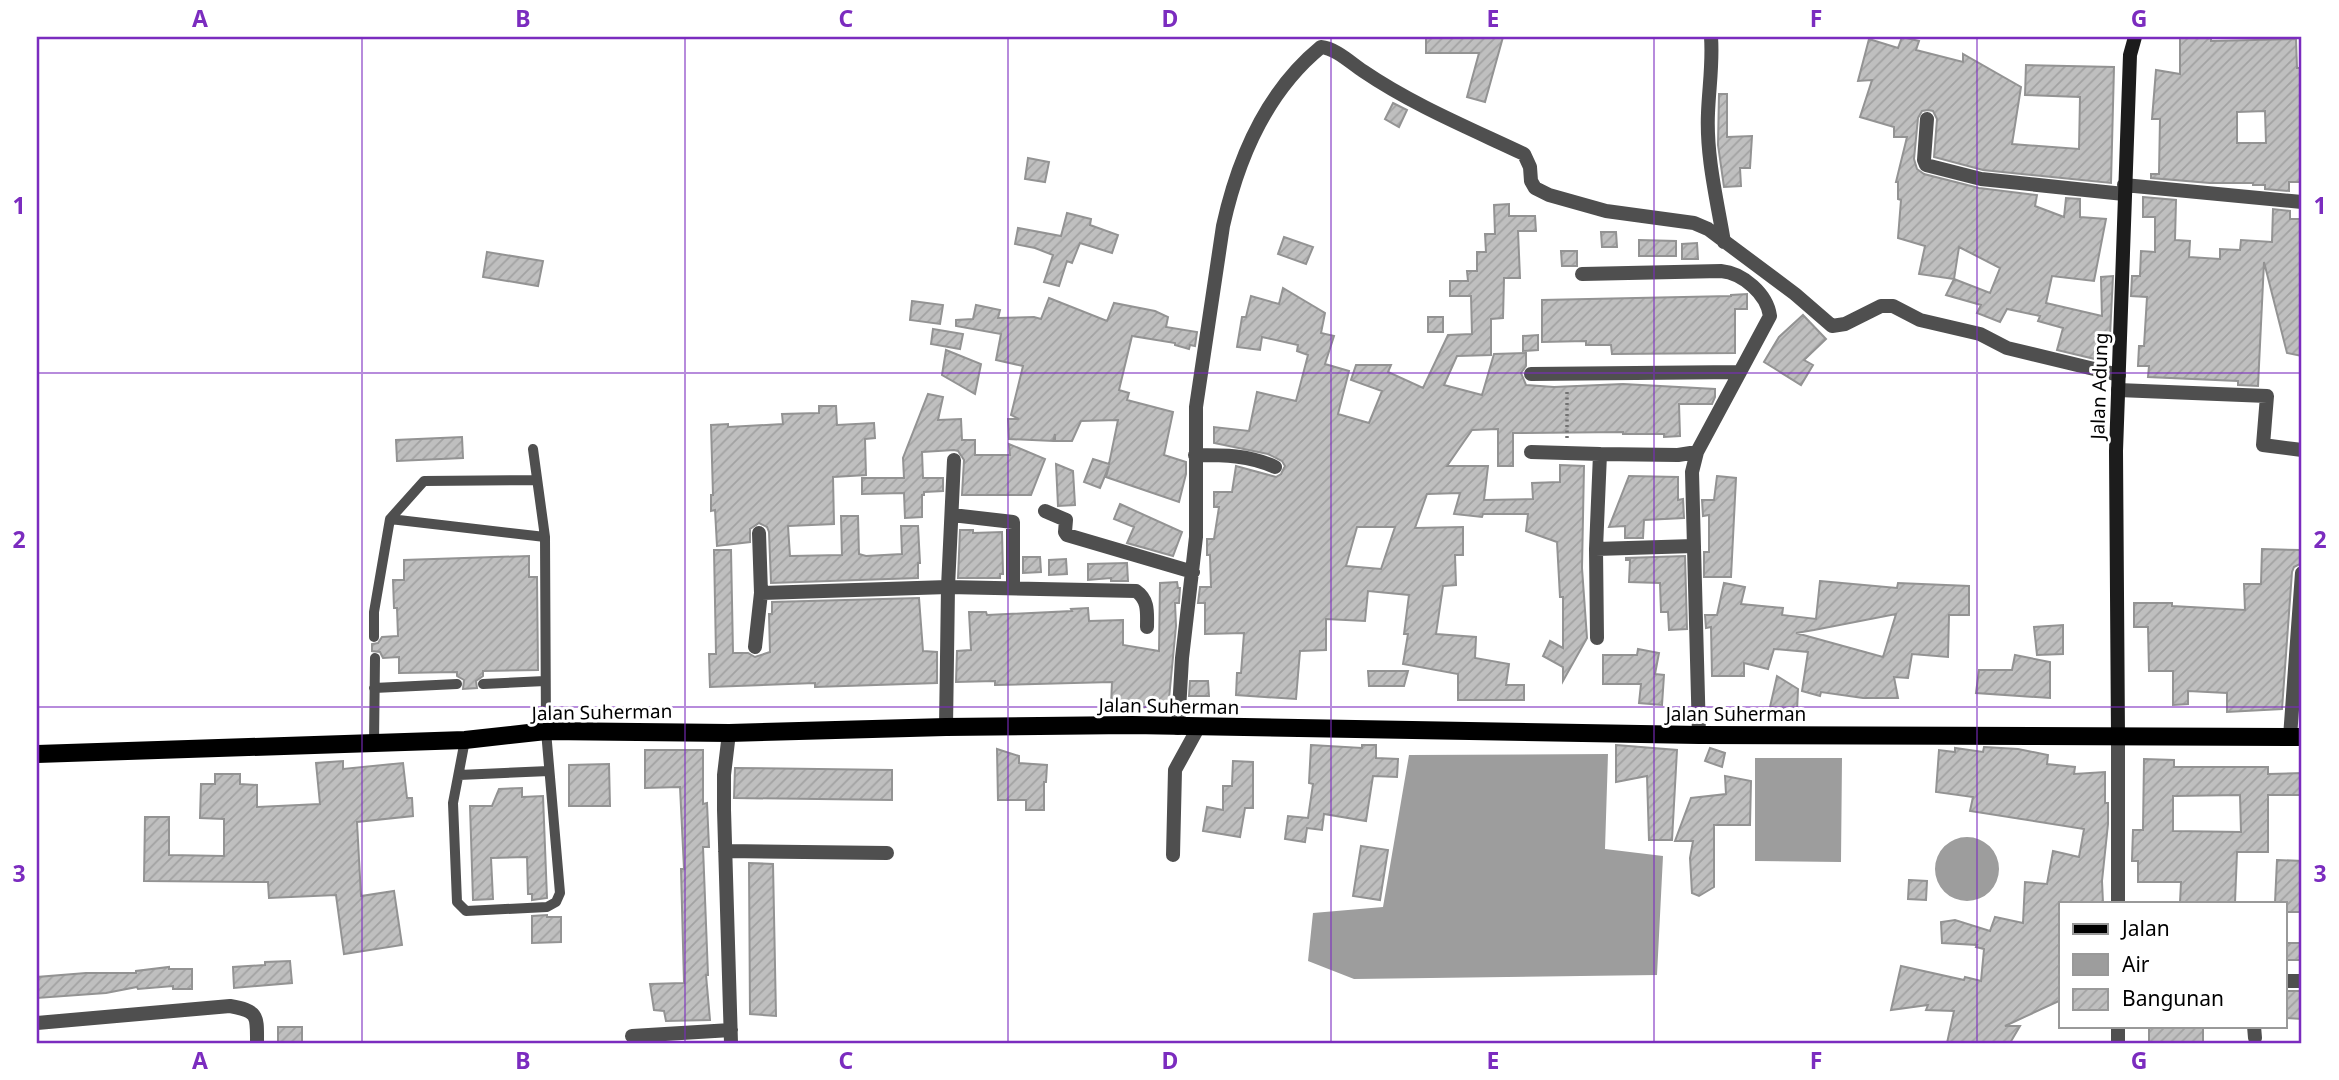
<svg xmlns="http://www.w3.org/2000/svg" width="2339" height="1080" font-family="'Noto Sans',sans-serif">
	<defs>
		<pattern id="building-hatch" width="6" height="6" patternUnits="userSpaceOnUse" patternTransform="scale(1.75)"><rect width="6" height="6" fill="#bfbfbf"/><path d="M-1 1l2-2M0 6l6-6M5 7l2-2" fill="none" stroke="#a2a2a2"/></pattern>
	</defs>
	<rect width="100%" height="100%" fill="#fff"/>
	<path fill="#9d9d9d" d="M1608,754L1605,849L1663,856L1657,975L1354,979L1308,961L1313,913L1383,907L1409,755Z
		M1755,758H1842L1841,862L1755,861Z
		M1935 869a32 32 0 1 1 64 0a32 32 0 1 1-64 0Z"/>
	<path fill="url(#building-hatch)" stroke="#939393" stroke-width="2" fill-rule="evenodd" d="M1426,37H1503L1485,102L1467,97L1479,53H1426Z
		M1902,37L1919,41L1916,50L1963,62V54L2021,87L2012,144L2079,149L2080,97L2025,95L2026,65L2114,67L2111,183L1983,170L1934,157L1937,119L1933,111L1928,110L1922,111L1918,118L1914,159L1917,169L1924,174L1979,188L2037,195L2035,206L2064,217L2066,198L2080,199V217L2106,219L2094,281L2052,276L2046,303L2102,316L2101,277L2113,276L2110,336L2108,335L2099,360L2057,350L2063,328L2038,321L2040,316L2007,309L2000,322L1977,313L1981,305L1946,295L1954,279L1919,274L1925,246L1898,238L1901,200L1898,199V182H1896L1907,137H1894V127L1860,117L1872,80L1858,81L1869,39L1898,48ZM1959,247L2000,268L1990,293L1954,279Z
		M2180,37H2211V41L2296,39L2297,68H2302V147H2300V182H2289V191L2265,189V185H2253V183H2210L2151,178V174H2159L2160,119H2152L2156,70L2180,74ZM2265,111L2266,143H2237V112Z
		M1719,94H1727V137L1752,136L1750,168H1740L1741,186L1724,187L1718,145Z
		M1393,103L1407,110L1399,127L1385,119Z
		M1028,158L1049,162L1045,182L1025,179Z
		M2143,197L2176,200L2175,240L2190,241L2189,257L2220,259V249L2240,250L2241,240L2272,242L2273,209L2290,211V219H2302V356L2287,353L2264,262L2258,386L2238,385V381L2148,377L2149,366H2138L2139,346H2144L2147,297L2131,296L2132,276H2140L2141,251L2155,252V217H2143Z
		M1509,204V216H1535L1536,231H1518L1520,278H1504L1503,318L1491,319V355L1457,356L1444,385L1482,395L1494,354L1526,353V366L1521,373L1526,385L1554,387L1623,384L1715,389V397L1712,404H1679L1680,436L1664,437V434H1623V432L1513,433V466H1498V429L1472,430L1447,466H1488L1484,500L1533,499L1532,483L1560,482V465L1584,466L1582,568L1587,638L1563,681V667L1543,656L1550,641L1563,648V597H1560L1557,542L1526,531L1528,514H1483L1482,517L1454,514L1460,493L1427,494L1415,528L1463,527V555H1455L1456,585L1443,586L1436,634L1476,637L1475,658L1509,664L1506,685H1524V700H1458V674L1403,664L1408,634H1404L1409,595L1368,591L1365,621L1326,619V650L1300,651L1296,699L1236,695L1237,673H1241L1244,633L1205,634V603H1198L1200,587H1211L1210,555H1207V539H1214L1219,507H1214V492H1232L1236,466L1276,477L1281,474L1285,466L1282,461L1268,454L1214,443V427L1249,431L1257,392L1296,401L1308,355L1297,351L1298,345L1262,337L1260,350L1237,347L1242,317H1246L1251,296L1279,304L1283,288L1325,313L1321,333L1334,336L1325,364L1349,371L1338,414L1369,423L1382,391L1351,380L1356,365H1391L1388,372L1423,388L1448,335L1472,334L1471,296H1450V281H1468L1467,271H1477V252H1486L1485,234H1495L1494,205ZM1357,527H1395L1381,569L1346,566Z
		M1067,213L1091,219L1090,225L1118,235L1112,253L1080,243L1072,263L1067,261L1059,286L1044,282L1053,255L1035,248L1015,244L1018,228L1061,236Z
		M1601,232H1616L1617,247H1602Z
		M1284,237L1313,247L1306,264L1278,254Z
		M1639,240L1676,241V256H1639Z
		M1697,243L1698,259H1682V244Z
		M1561,251H1577V266H1562Z
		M487,252L543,261L538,286L483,277Z
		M1747,294V309H1735V353L1612,354L1611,345H1586V341L1542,342V300L1731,296V295Z
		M1049,298L1107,321L1114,303L1155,311L1168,317L1166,327L1197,332L1195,346L1190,345L1189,349L1175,345V343L1132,336L1119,390L1129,393L1127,400L1173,412L1164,455L1186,462V474L1179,502L1106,477L1109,466L1100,488L1084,482L1093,459L1109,464L1118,420L1081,421L1072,441H1055V434L1053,441L1009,439L1008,419H1019L1011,415L1023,366L996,360L1001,334L956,326V320L973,319L976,305L1000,310L998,318L1034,317L1041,319Z
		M912,301L943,305L940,324L910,320Z
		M1803,315L1826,339L1804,360L1813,365L1801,385L1764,362L1779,337Z
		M1428,317H1443V332H1428Z
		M933,329L963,334L960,349L931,344Z
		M1538,335V350L1523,351V336Z
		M946,350L981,364L975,394L942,375Z
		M928,394L943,397L938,420L961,419L962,440H975V455H1010L1009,444L1045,459L1031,495H962L964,460L958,451L954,450L922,452L923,478H943V491L924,492V495H922V517L905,518L904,493L862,494V478H904L903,458Z
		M819,406H836L837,425L874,423L875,438L865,439L866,475L833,477L834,524L788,526L790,556L842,555L841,516H858L859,554L866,556L902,554L901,526H918L920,563H918V578L771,583L769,532L767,527L759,523L750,529V542L717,546L715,510L711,511V495H713L711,425L728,424V427L783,424L782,414L819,413Z
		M462,437L463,458L397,461L396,440Z
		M1056,464L1073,471L1075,505L1058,506Z
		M1629,476L1678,477V500L1683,499L1684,518L1644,520L1643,538H1625V526L1609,527Z
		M1717,476L1736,478L1731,577H1704V552H1709V515L1703,516L1702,500H1714Z
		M1120,504L1182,532L1173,556L1127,543L1134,527L1114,519Z
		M960,530H973V533L1002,532L1003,574H1000V578H958Z
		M2262,549L2300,550V564L2294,567L2292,572L2282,709L2227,712V693L2188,691V704L2173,705V671H2149L2148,627H2134V603H2172V606L2245,610L2244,584H2261Z
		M714,550H731L733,653H748L755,657L770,652L769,614H772V602L919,598L923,651L937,652V683L815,687V683L710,687L709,654H716Z
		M529,556V577H537L538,670L483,671V676L476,681L477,688L463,689L464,680L457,676V672L399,673V657L383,658L380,652L372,651V644L378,643L382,637L398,636L397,608H394L393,580H404V560Z
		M1685,556L1687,629L1669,630L1668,612H1661L1660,583L1629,582L1630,560H1626V558Z
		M1023,557H1040L1041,572L1023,573Z
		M1066,559L1067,574L1049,575V560Z
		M1127,563L1128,581H1111V578L1088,580V564Z
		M1820,581L1897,588L1898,583L1969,586V615H1949L1948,657L1912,654L1908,678L1894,677L1898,698H1863L1821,692L1820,696L1802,691L1808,652L1774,649L1768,669L1744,663V676H1712L1711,627L1706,628L1705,615H1717L1724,583L1745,587L1741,604L1783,608L1782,615L1816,619ZM1896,614L1883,657L1796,633L1814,630Z
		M1177,582L1178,588H1180L1179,603H1175L1176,626L1168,709L1111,705L1112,682L995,685V681L956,682L957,651L971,650L969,612H986L987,615L1072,611L1071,609L1088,608L1089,621L1123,620V645L1159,651L1160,583Z
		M2063,625V654L2037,655L2034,627Z
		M1638,649L1659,653L1655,674L1664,675L1662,705L1639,703L1641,684H1603V655H1637Z
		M2015,655L2050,662V698L1976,693L1979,670H2012Z
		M1368,671H1408L1404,686H1369Z
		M1777,676L1798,689L1797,711L1770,707Z
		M1190,681H1208L1209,696H1189Z
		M1311,745L1362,748V745H1376V758L1398,759L1397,777L1373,776L1366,821L1324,814L1322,830L1307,828L1305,842L1285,839L1288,816L1308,818L1313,784L1309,783Z
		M1616,745L1677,750L1672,840H1649L1647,776L1616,782Z
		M1984,747L2018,749L2048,755L2047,764L2075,767L2074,774L2105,772V803H2108V824L2102,881L2103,903H2061V1000L2005,1026H2020L2010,1043H1947L1954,1011L1926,1010L1928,1005L1891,1010L1901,966L1964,980L1965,977L1981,981L1984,949L1976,947L1977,945L1942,943L1941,922L1955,920L1990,931L1995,917L2023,923L2025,882L2047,884L2053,851L2079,857L2084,829L1970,811L1973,797L1936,792L1939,750L1955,752V748L1983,752Z
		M1710,748L1725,753L1722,767L1705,761Z
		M997,749L1019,756V763L1047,765L1046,782H1044V810H1026V800H998Z
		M645,750H703V804L707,803L709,847H703L708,975H706L710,1020L666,1021L664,1011L654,1010L650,984L684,983L681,869H684L680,787L645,788Z
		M2144,759L2174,760V767H2268V774L2302,773V795H2268V852H2237L2235,903H2180L2181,882H2138V861H2132L2133,830H2143ZM2240,795L2241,832L2173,831V796Z
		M343,761V769L403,763L407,798H412L413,816L357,822L361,896L394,891L402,945L344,954L336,895L269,898L268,882L144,881L145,817H169V855L224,856V819L200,818L201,784H215V774H240V784L257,785V807L320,804L316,763Z
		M1233,761L1253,762V808H1245L1240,837L1203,831L1207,807L1223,810V786H1232Z
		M609,764L610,806H569V765Z
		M735,768L892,770V800L734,798Z
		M1725,776L1751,781L1750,825H1714V887L1699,896L1692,893L1690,858L1693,841H1675L1691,798L1726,794Z
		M522,788V797L543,796L547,898L532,900V894H528L527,857L491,858L493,899L473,900L470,806H492L499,789Z
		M1361,846L1388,850L1380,900L1353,896Z
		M2277,860L2302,861V912H2285V903H2275Z
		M749,863L773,864L776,1016L750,1014Z
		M1909,880L1927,881L1926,900L1908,899Z
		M547,915V917H561V942L532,943V916Z
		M2285,943H2302V960H2285Z
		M290,961L292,983L234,988L233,967L265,965V962Z
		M169,967V969H192V989H173V986L138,989L137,987L106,993L37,998V977L86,973H136V971Z
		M2285,991H2302V1019L2285,1018Z
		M2149,1026H2203V1043H2149Z
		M278,1027H302V1043H278Z"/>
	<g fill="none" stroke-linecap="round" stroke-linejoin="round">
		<path stroke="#717171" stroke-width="3.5" stroke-dasharray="2 3.5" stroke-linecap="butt" d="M1567,438V390"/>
		<path stroke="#4f4f4f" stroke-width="10" d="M390,519L545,537
			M374,637V612L390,519L424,481L536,480
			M483,684L545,681
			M374,688L457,684
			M465,740L453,803L457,902L466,911L547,907L556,902L560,893L546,731L545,537L533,449
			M374,743L375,658
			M459,775L549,771"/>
		<path stroke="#4f4f4f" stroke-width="14" d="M1711,37C1713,63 1709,87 1708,113C1706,156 1717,200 1724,242
			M1927,119L1924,160L1926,165L1981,179L2124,194
			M2124,185L2302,202
			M1582,274L1721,271C1743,273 1767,294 1770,316L1740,372
			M1531,374L1740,372L1697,452
			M2118,390L2267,396L2263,445L2302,450
			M1531,452L1600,454
			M1195,455C1224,455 1249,455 1275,467
			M1045,511L1066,520L1065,532L1067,535L1193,572
			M952,515L1013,522V588
			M1596,549L1694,546
			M761,593L948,587L1136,591C1149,600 1147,613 1147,627
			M1597,638L1596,549L1600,454L1678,455L1697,452L1692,472L1699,735
			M755,647L761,593L759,533
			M946,727L948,587L954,460
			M1178,728L1182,658L1196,537V407L1223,226C1238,158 1266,92 1321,47C1335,48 1351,63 1363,71C1413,105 1469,128 1524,154L1530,167L1531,181L1535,188L1549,195L1606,211L1694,223L1708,229L1795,294L1832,326L1845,324L1881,306H1893L1920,320L1980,334L2007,348L2119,375
			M729,733L724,775V810L731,1043
			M2118,737V903
			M2290,737L2302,573
			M725,851L887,853
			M1173,855L1175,770L1198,728
			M2285,981H2302
			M37,1023L230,1006C259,1011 257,1016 257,1043
			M2254,1026L2255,1038
			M632,1036L731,1030
			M2118,1043V1026"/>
		<path stroke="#1c1c1c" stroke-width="14" d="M2118,737L2116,451L2130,55L2135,37"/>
		<path stroke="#000" stroke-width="18" d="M37,754L465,740L546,731L729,733L946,727L1132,725L1699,735L2302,737"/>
	</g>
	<path fill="none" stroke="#7b2cbf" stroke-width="2" stroke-opacity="0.55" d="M362,37V1043M685,37V1043M1008,37V1043M1331,37V1043M1654,37V1043M1977,37V1043M37,373H2302M37,707H2302"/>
	<g text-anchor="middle" stroke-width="6" stroke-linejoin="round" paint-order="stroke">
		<g font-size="19" fill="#000" stroke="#fff">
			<text transform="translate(2099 386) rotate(-88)" y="7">Jalan Adung</text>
			<text transform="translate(1169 706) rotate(1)" y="7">Jalan Suherman</text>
			<text transform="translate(602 712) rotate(-1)" y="7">Jalan Suherman</text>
			<text x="1736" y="721">Jalan Suherman</text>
		</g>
	</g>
	<rect width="2339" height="1080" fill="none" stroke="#ffffff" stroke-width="77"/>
	<rect x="2059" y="902" width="228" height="126" fill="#ffffff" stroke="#999999" stroke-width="2"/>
	<rect x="2073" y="924" width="35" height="10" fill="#000000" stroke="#999999" stroke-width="2"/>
	<text x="2122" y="936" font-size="21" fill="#000000">Jalan</text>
	<rect x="2073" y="954" width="35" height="21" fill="#9d9d9d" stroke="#999999" stroke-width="2"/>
	<text x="2122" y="972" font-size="21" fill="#000000">Air</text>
	<rect x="2073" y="989" width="35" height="21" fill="url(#building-hatch)" stroke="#999999" stroke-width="2"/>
	<text x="2122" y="1006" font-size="21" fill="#000000">Bangunan</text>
	<rect x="38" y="38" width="2262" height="1004" fill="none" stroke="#7b2cbf" stroke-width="2.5"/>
	<g font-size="23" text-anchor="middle" font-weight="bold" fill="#7b2cbf">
		<text x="200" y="27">A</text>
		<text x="523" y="27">B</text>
		<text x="846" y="27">C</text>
		<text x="1170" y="27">D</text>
		<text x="1493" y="27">E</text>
		<text x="1816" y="27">F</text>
		<text x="2139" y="27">G</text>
		<text x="19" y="214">1</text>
		<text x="2320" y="214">1</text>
		<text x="19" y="548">2</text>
		<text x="2320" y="548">2</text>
		<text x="19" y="882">3</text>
		<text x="2320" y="882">3</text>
		<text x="200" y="1069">A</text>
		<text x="523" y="1069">B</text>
		<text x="846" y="1069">C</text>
		<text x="1170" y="1069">D</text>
		<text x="1493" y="1069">E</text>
		<text x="1816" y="1069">F</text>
		<text x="2139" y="1069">G</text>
	</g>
</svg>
